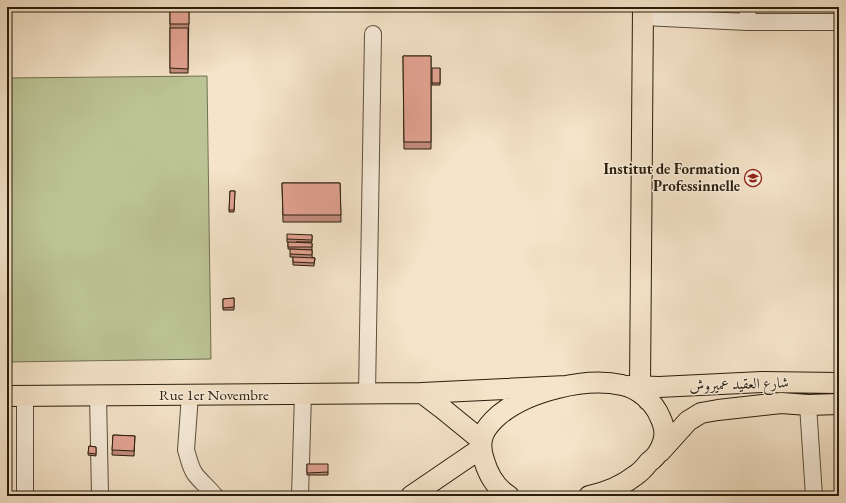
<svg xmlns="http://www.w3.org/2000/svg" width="846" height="503" font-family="'EB Garamond',Amiri,serif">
	<rect width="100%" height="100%" fill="#f5e4c9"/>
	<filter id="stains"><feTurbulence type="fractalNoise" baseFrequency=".005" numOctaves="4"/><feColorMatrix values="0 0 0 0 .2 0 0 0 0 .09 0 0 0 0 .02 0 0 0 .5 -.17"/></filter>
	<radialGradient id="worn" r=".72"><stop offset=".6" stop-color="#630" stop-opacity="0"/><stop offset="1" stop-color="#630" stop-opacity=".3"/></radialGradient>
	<path fill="#bcc496" stroke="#727051" d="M207,76L211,359L7,362V78Z"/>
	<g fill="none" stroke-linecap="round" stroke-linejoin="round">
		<g stroke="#5c4f3b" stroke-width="18">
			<path id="minor" d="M643,17L747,22H839
				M747,22L748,7
				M367,394L373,34
				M98,395L100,496
				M190,395L186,450C189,459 190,467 195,474C201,482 209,488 215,496
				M25,397V496
				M808,405L814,496
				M300,496L303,394"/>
		</g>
		<g stroke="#291d0c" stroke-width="22">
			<path id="major" d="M643,7L640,387L648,400
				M629,386L659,387L762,382L839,383
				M422,393L443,409L481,440
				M7,396L422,393L566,386
				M660,452L688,421L701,413L718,410L781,403L808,405L839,404
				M411,496L480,449
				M509,496C496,488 488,474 484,460C477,440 484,428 499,415C528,391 585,377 622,385C638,388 654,402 660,417C666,429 666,439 659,451C657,455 653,459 649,462C645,467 641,472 636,475C623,485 605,493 589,496"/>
		</g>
		<use href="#minor" stroke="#f8eddc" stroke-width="16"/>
		<use href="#major" stroke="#f5e4c9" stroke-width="20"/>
	</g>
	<path fill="#c48d7f" stroke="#291d0c" d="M170,7H189L188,73H170Z
		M403,56H431V149H404Z
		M440,68V85H432V83Z
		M282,183H340L341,222H283Z
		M230,191H235L234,212H229Z
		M312,235V242H296L312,243V250L288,249V242H287V239Z
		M312,250V257L315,258L314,266L293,265V257H290V254Z
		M234,298V310H223V299Z
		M113,435L135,436L134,456L112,455Z
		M89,446L96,447V456L88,455Z
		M307,464L328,472V475H307Z"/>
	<path fill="#e4a494" stroke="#291d0c" d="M170,7H189V24H170Z
		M170,28H188V69L170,68Z
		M403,56H431V142H404Z
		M432,68H440V83H432Z
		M282,183H340L341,215H283Z
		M230,191H235L234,210H229Z
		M287,234L312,235V240L287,239Z
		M288,242L312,243V247H288Z
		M290,249L312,250V255L290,254Z
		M293,257L315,258L314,263L293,262Z
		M234,298V307L223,308V299Z
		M113,435L135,436L134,451L112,450Z
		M89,446L96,447V454L88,453Z
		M307,464H328V472L307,473Z"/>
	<defs>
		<g id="university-ring" transform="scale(0.9)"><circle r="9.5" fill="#f8eddc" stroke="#8f2418" stroke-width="1.5"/><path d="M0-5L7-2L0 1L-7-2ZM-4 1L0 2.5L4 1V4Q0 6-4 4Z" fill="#8f2418"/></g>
	</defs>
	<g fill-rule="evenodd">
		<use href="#university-ring" x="753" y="178"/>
	</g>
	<g text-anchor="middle" stroke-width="3" stroke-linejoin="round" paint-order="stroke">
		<g font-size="15" font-weight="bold" fill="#291d0c" stroke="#f8eddc" text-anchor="end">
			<text x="740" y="174">Institut de Formation<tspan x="740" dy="17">Professinnelle</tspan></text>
		</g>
		<g font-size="15" fill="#291d0c" stroke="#f8eddc">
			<text transform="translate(739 384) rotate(-2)" y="5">شارع العقيد عميروش</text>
			<text x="214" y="400">Rue 1er Novembre</text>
		</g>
	</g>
	<rect width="846" height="503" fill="none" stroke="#f5e4c9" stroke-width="24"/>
	<rect x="8" y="8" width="830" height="487" fill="none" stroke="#291d0c" stroke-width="2"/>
	<rect x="12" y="12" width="822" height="479" fill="none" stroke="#291d0c"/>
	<rect width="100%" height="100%" filter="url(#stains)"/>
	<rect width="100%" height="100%" fill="url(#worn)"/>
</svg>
